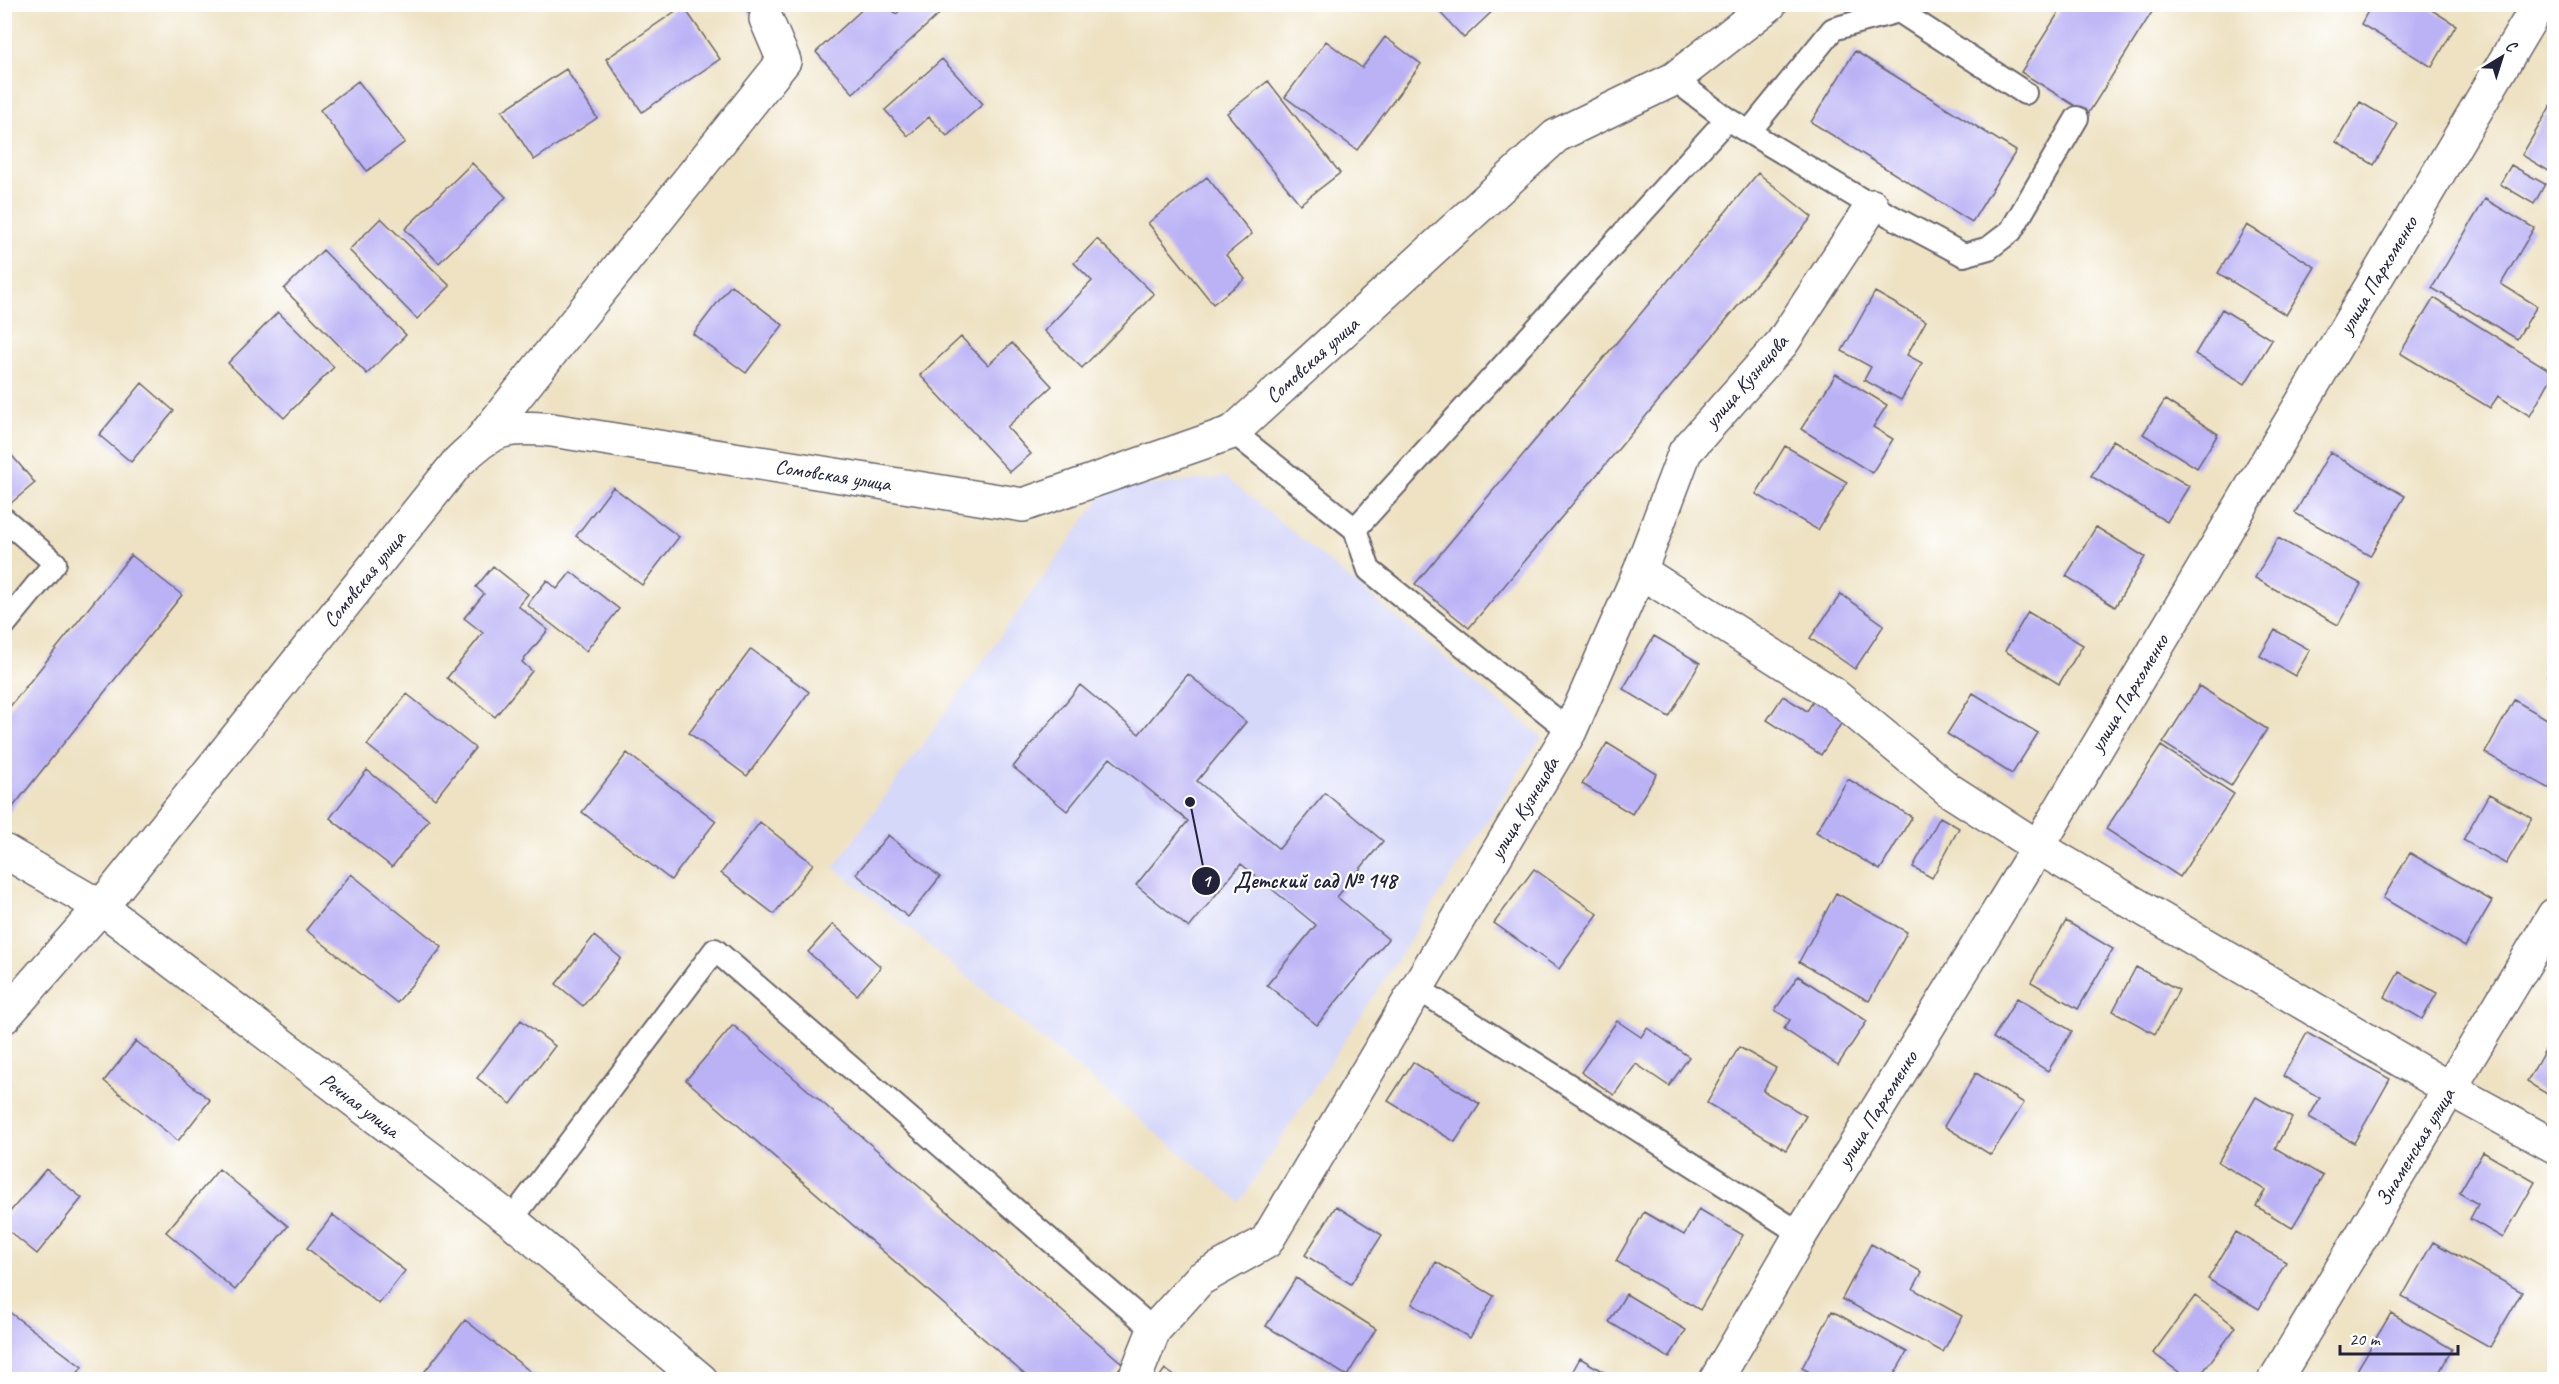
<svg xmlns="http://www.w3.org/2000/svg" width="2559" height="1384" font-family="Caveat,sans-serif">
	<rect width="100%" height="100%" fill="#fff"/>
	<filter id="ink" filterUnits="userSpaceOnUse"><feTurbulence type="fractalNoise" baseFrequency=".0167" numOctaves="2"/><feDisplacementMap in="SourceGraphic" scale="12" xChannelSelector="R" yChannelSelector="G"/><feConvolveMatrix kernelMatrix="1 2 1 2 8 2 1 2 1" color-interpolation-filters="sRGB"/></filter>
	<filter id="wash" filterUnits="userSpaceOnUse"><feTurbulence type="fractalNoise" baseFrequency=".008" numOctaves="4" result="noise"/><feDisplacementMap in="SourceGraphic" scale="24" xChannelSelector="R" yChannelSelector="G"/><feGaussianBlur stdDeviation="1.35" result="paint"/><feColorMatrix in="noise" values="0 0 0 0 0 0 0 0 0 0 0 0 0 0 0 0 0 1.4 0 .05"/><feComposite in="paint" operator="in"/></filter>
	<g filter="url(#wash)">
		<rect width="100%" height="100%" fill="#eee2c3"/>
		<path fill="#d5d8f9" d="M1226,477L1542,737L1240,1202L834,867L1106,490Z"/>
		<g id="blocks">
			<path fill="#bbb2f5" d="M743,4H764L750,15Z
				M868,4H887L896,14L907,5H949L853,93L816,52Z
				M1432,4H1500L1464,38Z
				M2064,4H2157L2088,114L2021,72Z
				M2372,4H2422L2456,25L2432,67L2361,24Z
				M683,6L720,59L642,112L606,59Z
				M1385,37L1421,64L1357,150L1285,97L1326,41L1362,68Z
				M1855,51L2016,151L1972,222L1811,122Z
				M942,59L983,104L947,136L929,117L908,136L885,110Z
				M566,69L597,118L534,160L502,111Z
				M358,81L405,142L367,171L320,110Z
				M1268,81L1340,173L1300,204L1227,113Z
				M2554,100V174L2522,155Z
				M2360,102L2398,124L2374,165L2336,142Z
				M472,163L506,197L439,263L405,229Z
				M2511,165L2545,184L2534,204L2500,184Z
				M1758,173L1812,217L1469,628L1415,584Z
				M1207,177L1252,234L1226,255L1245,279L1213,304L1148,223Z
				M2485,199L2534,228L2501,284L2537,306L2517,339L2432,288Z
				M381,218L450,286L417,319L349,250Z
				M2247,225L2315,267L2286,315L2218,273Z
				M1097,239L1154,294L1082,368L1044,331L1092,281L1074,263Z
				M323,250L406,335L367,374L284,289Z
				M731,285L783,325L746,373L693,334Z
				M1875,292L1926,321L1907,355L1922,363L1901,400L1864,380L1871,367L1842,351Z
				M2434,298L2554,373L2530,416L2498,396L2490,408L2400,353Z
				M2222,309L2272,340L2245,384L2195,354Z
				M278,312L334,367L284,418L228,363Z
				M961,337L988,365L1012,343L1052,386L1007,427L1031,454L1010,472L920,375Z
				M1836,374L1887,405L1873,427L1893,439L1872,473L1801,429Z
				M142,383L174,411L131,462L99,435Z
				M2165,400L2218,434L2197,468L2143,434Z
				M2113,440L2189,486L2167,522L2091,476Z
				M4,446L35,483L4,509Z
				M1785,446L1847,482L1818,530L1756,494Z
				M2330,452L2405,496L2370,556L2295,513Z
				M613,487L679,537L642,585L576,536Z
				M2096,527L2145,557L2115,607L2066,576Z
				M2278,538L2361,584L2338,625L2255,578Z
				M131,555L182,595L4,818V714Z
				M493,566L528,594L518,606L548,630L522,662L532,671L495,717L447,678L483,633L464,618L484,594L476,587Z
				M571,572L619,609L586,651L527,605L547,580L557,589Z
				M1841,594L1884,625L1855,669L1810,638Z
				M2028,612L2083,645L2059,684L2005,651Z
				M2275,630L2310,650L2295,676L2260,656Z
				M1654,636L1700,663L1669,717L1623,689Z
				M751,649L809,692L747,776L689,733Z
				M2554,663V680L2547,676Z
				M1188,674L1246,722L1197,781L1279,849L1325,793L1383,841L1337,897L1388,939L1317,1025L1267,985L1316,925L1241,864L1189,928L1136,885L1188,821L1110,758L1067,811L1013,767L1080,685L1139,734Z
				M2199,686L2267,729L2231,786L2163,743Z
				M1973,693L2038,733L2012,774L1947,734Z
				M407,694L475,748L435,799L367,745Z
				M1783,696L1807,711L1816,697L1846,716L1821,755L1767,720Z
				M2514,700L2554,723V791L2485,753Z
				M1607,743L1657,774L1632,814L1582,784Z
				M2161,746L2234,794L2180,877L2106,829Z
				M627,753L716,821L671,880L582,812Z
				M367,770L429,820L392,867L330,818Z
				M1848,779L1912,817L1880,870L1816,832Z
				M2489,794L2532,818L2506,864L2463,840Z
				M1940,817L1959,828L1932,878L1913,867Z
				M760,822L813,864L774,914L721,873Z
				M888,835L940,877L908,917L856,874Z
				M2410,853L2492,901L2465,947L2383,898Z
				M1534,869L1598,914L1559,969L1494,923Z
				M351,874L442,947L397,1003L306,930Z
				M1836,893L1907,932L1869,1001L1799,962Z
				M2066,921L2113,949L2078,1009L2031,982Z
				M833,924L881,967L857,995L808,952Z
				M594,936L621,958L583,1006L556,984Z
				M2136,967L2179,990L2155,1034L2113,1011Z
				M2399,972L2437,993L2422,1019L2385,997Z
				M1798,976L1867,1021L1838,1065L1784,1029L1790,1020L1775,1010Z
				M2017,998L2072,1031L2048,1071L1993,1038Z
				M521,1020L555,1046L511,1104L477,1078Z
				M1617,1021L1641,1037L1647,1028L1689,1057L1669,1086L1636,1064L1614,1095L1581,1072Z
				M733,1025L1123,1364L1110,1380H1031L686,1080Z
				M2307,1033L2390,1079L2354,1143L2309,1117L2320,1098L2283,1076Z
				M2554,1034V1098L2527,1082Z
				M136,1041L210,1100L178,1141L104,1081Z
				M1739,1047L1776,1068L1763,1091L1806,1116L1786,1150L1707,1103Z
				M1413,1062L1480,1104L1455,1142L1388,1101Z
				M1976,1073L2024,1103L1991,1155L1944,1126Z
				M2256,1097L2292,1118L2275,1148L2323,1176L2292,1228L2256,1206L2265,1190L2218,1162Z
				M2483,1152L2535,1182L2503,1238L2470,1219L2478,1204L2459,1193Z
				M46,1169L82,1198L37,1254L4,1227V1219Z
				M219,1169L288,1226L235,1290L166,1232Z
				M1336,1206L1382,1235L1351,1284L1305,1255Z
				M1699,1209L1743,1235L1700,1310L1616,1261L1644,1212L1684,1235Z
				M333,1215L405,1271L379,1304L307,1248Z
				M2236,1232L2286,1262L2259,1309L2208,1279Z
				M2433,1242L2522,1292L2490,1347L2402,1297Z
				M1871,1244L1922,1272L1913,1289L1962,1316L1943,1352L1842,1299Z
				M1436,1262L1494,1296L1470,1338L1412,1304Z
				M1296,1278L1376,1329L1347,1376L1266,1326Z
				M1626,1294L1686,1330L1669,1358L1609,1322Z
				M2195,1296L2236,1327L2197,1380H2190L2153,1353Z
				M4,1308L82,1367L73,1380H19L8,1372L4,1376Z
				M1832,1311L1907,1352L1891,1380H1824L1802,1368Z
				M2391,1313L2452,1349L2435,1380H2373L2357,1370Z
				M465,1320L541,1380H418Z
				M1580,1358L1617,1380H1568Z
				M1165,1369L1180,1380H1157Z"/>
		</g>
	</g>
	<g filter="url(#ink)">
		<use href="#blocks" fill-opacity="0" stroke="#69656b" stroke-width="1.5"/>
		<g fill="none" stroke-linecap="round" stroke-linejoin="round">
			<g stroke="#69656b" stroke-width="26">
				<path id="lane" d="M1674,79L1727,119L1872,206L1964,255L1989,248L2011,231L2077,118
					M1749,132L1833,29L1899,11L2025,93
					M1233,432L1355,529L1369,570L1570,731
					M4,519L55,563L4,625
					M1355,529L1727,119
					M1417,988L1801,1234
					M511,1220L715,950L1154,1330"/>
			</g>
			<g stroke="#69656b" stroke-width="36">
				<path id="street" d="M481,440L784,61L766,19
					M1640,571L1833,694L1949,790L2038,847L2450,1089L2554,1146
					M4,851L101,907L511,1220L701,1380
					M4,1017L101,907L458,462C492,429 505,425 552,430L1023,505L1233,432L1556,136L1674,79L1770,4
					M1134,1380L1154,1330L1200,1279L1266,1242L1570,731L1640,571L1685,452L1782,343L1872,206
					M1716,1380L1801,1234L2038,847L2539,4
					M2275,1380L2554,915"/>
			</g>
			<use href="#lane" stroke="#fff" stroke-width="22"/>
			<use href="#street" stroke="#fff" stroke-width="33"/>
		</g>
	</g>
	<g text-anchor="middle" stroke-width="4.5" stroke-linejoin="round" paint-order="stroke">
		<g font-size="21" fill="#22223b" stroke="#fff">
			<text transform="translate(2378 275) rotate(-59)" y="7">улица Пархоменко</text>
			<text transform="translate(1312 360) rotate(-42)" y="7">Сомовская улица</text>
			<text transform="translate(1746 381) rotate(-49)" y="7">улица Кузнецова</text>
			<text transform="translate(833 475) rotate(9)" y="7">Сомовская улица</text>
			<text transform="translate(364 579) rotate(-51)" y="7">Сомовская улица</text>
			<text transform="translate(2129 693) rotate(-59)" y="7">улица Пархоменко</text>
			<text transform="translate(1524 808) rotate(-59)" y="7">улица Кузнецова</text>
			<text transform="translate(360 1105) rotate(37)" y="7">Речная улица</text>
			<text transform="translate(1877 1109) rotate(-58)" y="7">улица Пархоменко</text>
			<text transform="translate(2415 1147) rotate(-59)" y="7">Знаменская улица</text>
		</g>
	</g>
	<path fill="none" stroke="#22223b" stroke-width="2" d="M1190 802L1206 881"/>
	<g fill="#22223b" stroke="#fff" stroke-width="2">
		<circle cx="1190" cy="802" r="6"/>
		<circle cx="1206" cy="881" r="15"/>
	</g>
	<g font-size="18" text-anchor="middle" font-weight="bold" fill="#fff">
		<text x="1206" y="887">1</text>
	</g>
	<g font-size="22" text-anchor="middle" font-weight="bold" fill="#22223b" stroke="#fff" stroke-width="4.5" stroke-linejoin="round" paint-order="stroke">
		<text x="1315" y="888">Детский сад № 148</text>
	</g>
	<rect width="2559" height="1384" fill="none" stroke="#fff" stroke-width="24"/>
	<g transform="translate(2502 57) rotate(38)" stroke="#ffffff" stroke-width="4.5" paint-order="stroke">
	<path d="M0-4.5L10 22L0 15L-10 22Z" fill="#22223b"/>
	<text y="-9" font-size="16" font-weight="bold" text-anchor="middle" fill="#22223b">С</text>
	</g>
	<path d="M2340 1345v9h118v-9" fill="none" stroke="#22223b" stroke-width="3"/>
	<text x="2349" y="1345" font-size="18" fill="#22223b" stroke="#ffffff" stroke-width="4.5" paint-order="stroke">20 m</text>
</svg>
